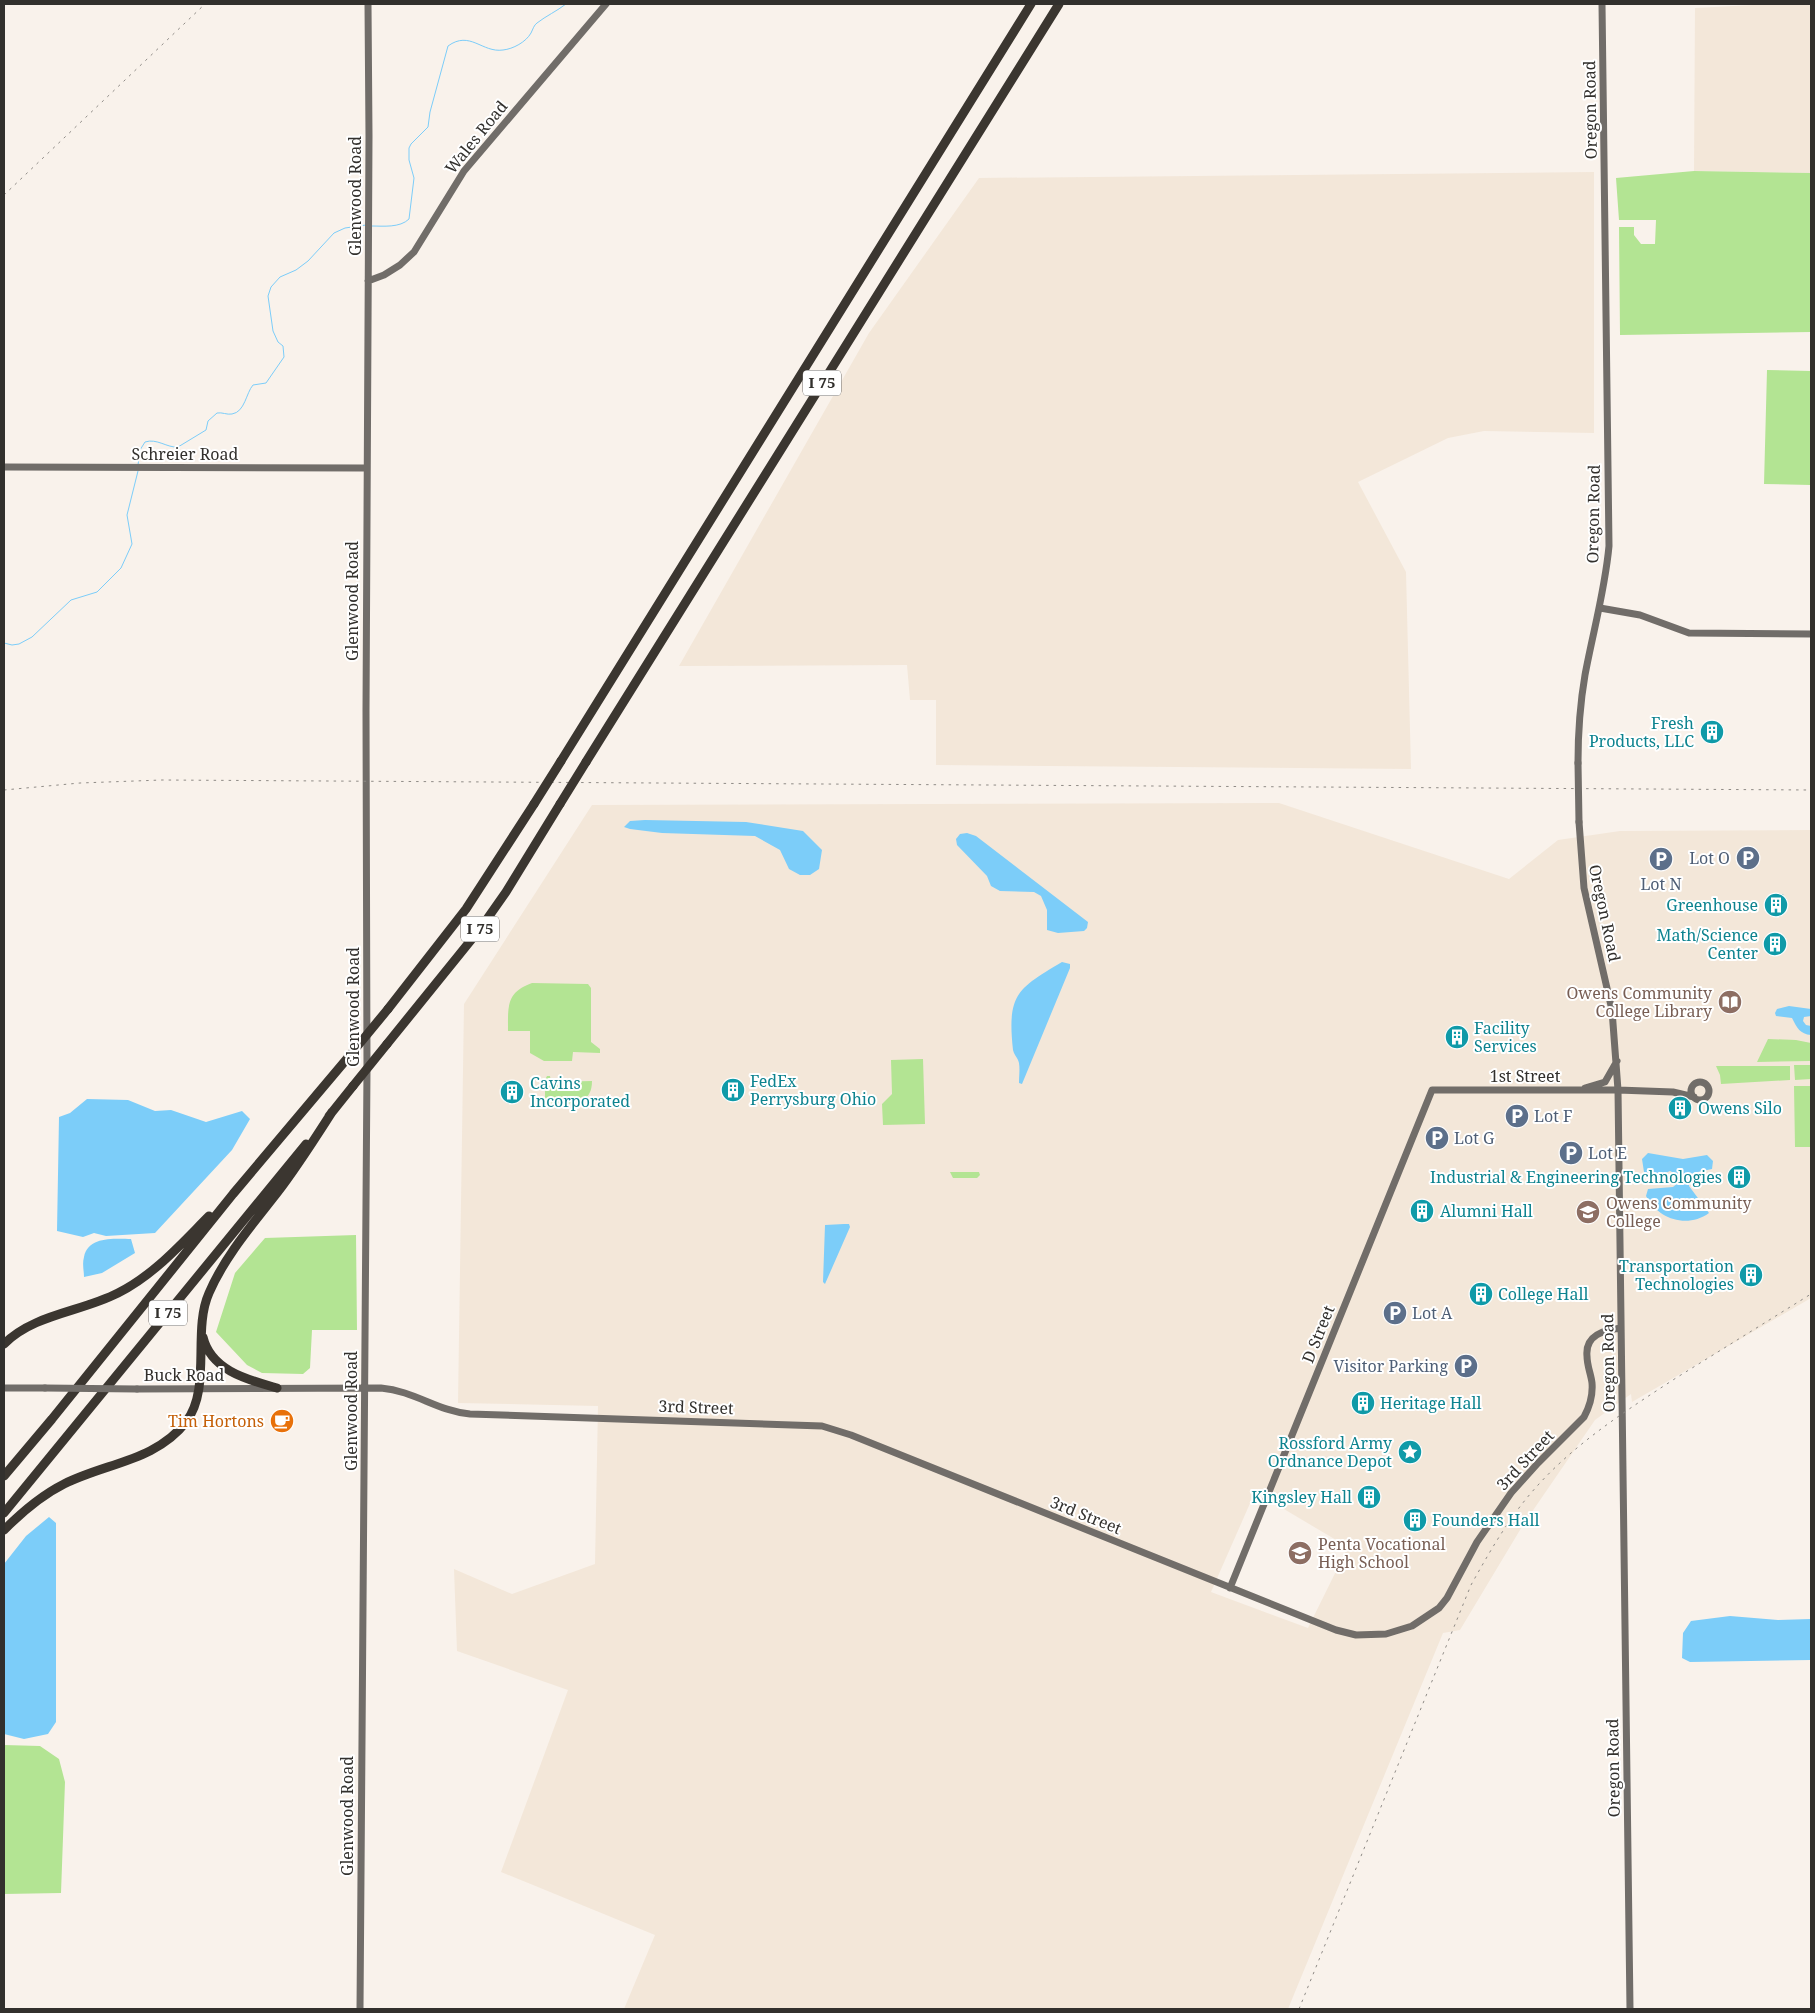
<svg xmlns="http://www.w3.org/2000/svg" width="1815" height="2013" font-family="'Noto Serif',serif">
	<rect width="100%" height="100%" fill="#f9f2eb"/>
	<path fill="#f3e7d9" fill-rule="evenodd" d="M1772,4H1811V173L1694,171L1695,8Z
		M1594,172V433L1484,431L1448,438L1358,482L1406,572L1411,769L936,765V700H910L907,665L679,666L869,333L979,178Z
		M1279,803L1509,879L1558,840L1620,831L1811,830V1298L1632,1402L1631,1394L1595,1420L1523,1525L1460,1630L1443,1633L1288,2009H624L655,1935L501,1872L568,1690L457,1651L454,1569L512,1594L595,1564L598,1406L458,1403L464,1004L592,805ZM1255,1492L1348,1547L1308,1628L1211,1592Z"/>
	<path fill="#b3e493" d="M1694,171L1811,173V332L1620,335L1619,227H1634V235L1641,244H1655L1656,220H1619L1616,178Z
		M1767,370L1811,371V485L1764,484Z
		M532,983L588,984L591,988V1042L600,1049V1053L573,1052L572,1061H544L530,1053V1031H508C508,1007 506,992 532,983Z
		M1768,1039L1796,1040L1811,1043L1810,1061L1757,1062Z
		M923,1059L925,1124L883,1125L882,1104L892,1094L891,1060Z
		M1794,1065H1811V1079L1795,1080Z
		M1716,1066H1790V1080L1721,1084L1720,1075Z
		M547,1076H550L551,1082L592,1081C592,1108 567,1103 548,1103L545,1102V1080Z
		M1794,1086H1811V1147H1795Z
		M950,1172H979L980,1175L977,1178H953Z
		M356,1235L357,1330H312L310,1368L303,1374L262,1373L247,1365L216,1332L235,1273L265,1238Z
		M4,1745L40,1746L59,1759L65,1782L61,1893L4,1894Z"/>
	<path fill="#7ccdf9" d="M645,820L746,822L803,831L822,850L819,869L810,875H800L789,869L780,850L755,836L662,833L630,829L624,827L630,821Z
		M967,833L976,836L1088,922L1087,928L1084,931L1058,933L1047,930V910L1041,896L1034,892L1000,891L991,886L987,876L957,845L956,839L960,834Z
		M1062,962L1070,964V968L1022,1084L1019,1083C1019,1077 1020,1069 1019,1063C1018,1058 1014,1055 1013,1050C1007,994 1017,989 1062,962Z
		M1789,1006L1811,1009V1016L1804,1017L1803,1021L1806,1025L1811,1026V1035C1800,1034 1797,1028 1792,1018L1776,1016L1775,1013L1777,1009Z
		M87,1099L128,1100L155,1111L171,1110L206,1122L242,1111L250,1119L232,1150L155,1233L106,1236L94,1233L83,1237L57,1231L59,1117L70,1113Z
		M1648,1153L1683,1159L1707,1155L1713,1161L1712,1169L1693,1173L1690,1177L1689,1186L1709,1213C1687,1229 1658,1219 1646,1196L1648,1189L1673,1187L1678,1183V1175L1670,1171L1659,1176H1647L1644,1172L1642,1159Z
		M844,1224H849L850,1227L825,1284L823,1282L825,1225Z
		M131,1239L135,1253L102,1273L84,1277C84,1271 82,1264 84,1257C88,1236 115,1239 131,1239Z
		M49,1517L56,1523V1722L48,1734L24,1739L4,1734V1564L26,1536Z
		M1730,1616L1778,1620L1811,1619V1660L1690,1662L1682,1658L1683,1633L1691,1621Z"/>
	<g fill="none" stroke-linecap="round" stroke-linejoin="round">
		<path stroke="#7ccdf9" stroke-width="1" d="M372,226C383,226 400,228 409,219L414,178L409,160V148L411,144L428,127L430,112L448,46C470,30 482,53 503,50C513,49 526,42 531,33C533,29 534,25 537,23C546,16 557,11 566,4
			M138,465L140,450L145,442C157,438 167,448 178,447L206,430L208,421L217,413C222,412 227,415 232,414C245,412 246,393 253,385L266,383L284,357L283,346L278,342L273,331L268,296L271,287L280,277L296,270L308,261L334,233L345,228L366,225
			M4,643L12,645L19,644L32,637L71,600L97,592L121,568L132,544L127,515L138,471
			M1811,2009V2008"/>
		<path stroke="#716d69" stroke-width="7" d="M368,281L384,275L400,265L414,252L464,171L606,4
			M4,467L366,468
			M1600,608L1640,615L1689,633L1811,634
			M1578,763C1578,733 1580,704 1585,675C1593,632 1605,590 1609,546L1602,4
			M1579,822L1584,888L1612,1010L1618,1090L1630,2009
			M1691 1091a9 9 0 1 1 18 0a9 9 0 1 1-18 0Z
			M1585,1088L1605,1082L1617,1061
			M4,1388H45
			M137,1389L381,1388C415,1391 437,1411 470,1414L822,1426L851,1435L1336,1630L1356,1635L1386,1634L1412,1626L1439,1608L1447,1598L1477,1542L1511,1493L1538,1463L1584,1417C1590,1406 1593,1395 1592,1383C1591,1374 1587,1366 1587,1356C1585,1335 1604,1330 1621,1328
			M1230,1588L1432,1090H1618L1673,1092L1694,1097
			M360,2009L367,1069L366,711L369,136L368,4"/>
		<path stroke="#3b3630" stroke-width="9" d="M561,761L1031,4
			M586,762L1059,4
			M388,1009L466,909L534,804
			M387,1044L480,929L506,892L560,804
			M329,1116L353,1086
			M203,1337C211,1371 249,1380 277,1388
			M4,1344C34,1314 81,1312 118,1293C154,1275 181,1244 209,1216
			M4,1476L52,1419L233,1194L351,1054
			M4,1513L306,1144
			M4,1530C21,1513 42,1495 64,1484C105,1463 156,1461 186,1422C212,1388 192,1331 209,1293C225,1256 252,1225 277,1193C297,1167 314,1140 332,1112"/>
		<path stroke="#8f8b86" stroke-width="1" stroke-dasharray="2.5 5" stroke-linecap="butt" d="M4,195L205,4
			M4,790L80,783L162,780L1811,790
			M1299,2009L1471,1585C1489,1553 1507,1521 1531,1493C1572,1445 1624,1412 1676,1378C1721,1350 1766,1322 1811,1294"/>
		<path stroke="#716d69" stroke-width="7" d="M1578,763L1579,822
			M45,1388L137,1389"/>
		<path stroke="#3b3630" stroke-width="9" d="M534,804L561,761
			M560,804L586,762
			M351,1054L388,1009
			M353,1086L387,1044"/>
	</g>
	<defs>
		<g id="building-disc" transform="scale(1.25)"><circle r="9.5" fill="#0f9aa8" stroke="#fff"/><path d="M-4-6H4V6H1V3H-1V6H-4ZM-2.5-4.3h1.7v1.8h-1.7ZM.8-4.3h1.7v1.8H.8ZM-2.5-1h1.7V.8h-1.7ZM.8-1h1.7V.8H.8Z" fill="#fff"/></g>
		<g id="parking-disc" transform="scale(1.25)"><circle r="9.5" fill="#5c6f8a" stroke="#fff"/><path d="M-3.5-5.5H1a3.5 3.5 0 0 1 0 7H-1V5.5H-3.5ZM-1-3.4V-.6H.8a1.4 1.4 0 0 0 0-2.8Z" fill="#fff"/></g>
		<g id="library-disc" transform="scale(1.25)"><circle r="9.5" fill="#8d6e63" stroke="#fff"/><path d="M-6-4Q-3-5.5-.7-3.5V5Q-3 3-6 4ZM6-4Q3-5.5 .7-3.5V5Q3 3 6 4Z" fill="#fff"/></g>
		<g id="university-disc" transform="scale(1.25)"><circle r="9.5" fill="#8d6e63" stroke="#fff"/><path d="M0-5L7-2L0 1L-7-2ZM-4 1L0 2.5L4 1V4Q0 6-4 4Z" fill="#fff"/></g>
		<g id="cafe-disc" transform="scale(1.25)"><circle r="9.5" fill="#e8710a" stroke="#fff"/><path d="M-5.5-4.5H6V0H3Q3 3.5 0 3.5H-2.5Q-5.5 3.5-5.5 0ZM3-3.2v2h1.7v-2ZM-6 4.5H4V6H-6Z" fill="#fff"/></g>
		<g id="sight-disc" transform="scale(1.25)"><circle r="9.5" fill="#0f9aa8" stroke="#fff"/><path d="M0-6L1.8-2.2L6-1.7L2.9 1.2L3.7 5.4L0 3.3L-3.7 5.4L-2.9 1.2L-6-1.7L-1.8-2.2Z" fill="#fff"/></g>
		<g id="school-disc" transform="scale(1.25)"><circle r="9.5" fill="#8d6e63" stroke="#fff"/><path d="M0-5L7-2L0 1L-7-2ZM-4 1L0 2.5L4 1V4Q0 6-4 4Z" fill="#fff"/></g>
	</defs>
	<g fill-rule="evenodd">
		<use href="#building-disc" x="1712" y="732"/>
		<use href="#parking-disc" x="1748" y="858"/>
		<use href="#parking-disc" x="1661" y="859"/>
		<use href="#building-disc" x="1776" y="905"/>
		<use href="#building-disc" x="1775" y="944"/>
		<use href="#library-disc" x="1730" y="1002"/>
		<use href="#building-disc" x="1457" y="1037"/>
		<use href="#building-disc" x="733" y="1090"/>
		<use href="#building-disc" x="512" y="1092"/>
		<use href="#building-disc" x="1680" y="1108"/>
		<use href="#parking-disc" x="1517" y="1116"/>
		<use href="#parking-disc" x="1437" y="1138"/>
		<use href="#parking-disc" x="1571" y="1153"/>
		<use href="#building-disc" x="1739" y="1177"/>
		<use href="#building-disc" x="1422" y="1211"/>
		<use href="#university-disc" x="1588" y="1212"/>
		<use href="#building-disc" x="1751" y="1275"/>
		<use href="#building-disc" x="1481" y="1294"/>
		<use href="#parking-disc" x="1395" y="1313"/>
		<use href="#parking-disc" x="1466" y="1366"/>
		<use href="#building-disc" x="1363" y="1403"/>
		<use href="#cafe-disc" x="282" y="1421"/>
		<use href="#sight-disc" x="1410" y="1452"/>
		<use href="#building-disc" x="1369" y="1497"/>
		<use href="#building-disc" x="1415" y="1520"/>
		<use href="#school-disc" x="1300" y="1553"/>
	</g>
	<g text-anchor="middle" stroke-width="4" stroke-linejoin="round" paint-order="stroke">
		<g fill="#fff" stroke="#706e6c" stroke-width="1">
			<rect x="803" y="370.5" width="38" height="25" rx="4"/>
			<rect x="461" y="916.5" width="38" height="25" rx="4"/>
			<rect x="149" y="1300.5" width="38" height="25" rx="4"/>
		</g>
		<g font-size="15" font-weight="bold" fill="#32302d">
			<text x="822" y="388">I 75</text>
			<text x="480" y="934">I 75</text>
			<text x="168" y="1318">I 75</text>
		</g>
		<g font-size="16" fill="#32302d" stroke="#fff">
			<text transform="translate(1590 110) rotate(-91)" y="6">Oregon Road</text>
			<text transform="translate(476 137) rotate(-51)" y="6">Wales Road</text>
			<text transform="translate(355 196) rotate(-90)" y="6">Glenwood Road</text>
			<text x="185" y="460">Schreier Road</text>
			<text transform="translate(1593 514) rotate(-89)" y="6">Oregon Road</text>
			<text transform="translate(352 601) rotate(-90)" y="6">Glenwood Road</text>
			<text transform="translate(1605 913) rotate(78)" y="6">Oregon Road</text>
			<text transform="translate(353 1007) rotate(-90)" y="6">Glenwood Road</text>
			<text x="1525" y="1082">1st Street</text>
			<text transform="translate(1318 1334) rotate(-68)" y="6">D Street</text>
			<text transform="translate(1608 1363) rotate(-91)" y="6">Oregon Road</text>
			<text x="184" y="1381">Buck Road</text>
			<text transform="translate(696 1407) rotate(2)" y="6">3rd Street</text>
			<text transform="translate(351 1411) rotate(-90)" y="6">Glenwood Road</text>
			<text transform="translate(1525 1460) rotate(-47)" y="6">3rd Street</text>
			<text transform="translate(1086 1515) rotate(22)" y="6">3rd Street</text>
			<text transform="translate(1613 1768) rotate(-91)" y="6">Oregon Road</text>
			<text transform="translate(347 1816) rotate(-90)" y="6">Glenwood Road</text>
		</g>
		<g font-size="16" fill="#0d838f" stroke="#fff" text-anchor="start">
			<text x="1694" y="729" text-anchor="end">Fresh<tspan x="1694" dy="18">Products, LLC</tspan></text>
			<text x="1758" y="911" text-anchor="end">Greenhouse</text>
			<text x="1758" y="941" text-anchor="end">Math/Science<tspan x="1758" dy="18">Center</tspan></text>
			<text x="1474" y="1034">Facility<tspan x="1474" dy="18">Services</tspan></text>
			<text x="750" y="1087">FedEx<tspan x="750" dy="18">Perrysburg Ohio</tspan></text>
			<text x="530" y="1089">Cavins<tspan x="530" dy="18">Incorporated</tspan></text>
			<text x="1698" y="1114">Owens Silo</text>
			<text x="1722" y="1183" text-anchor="end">Industrial &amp; Engineering Technologies</text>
			<text x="1440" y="1217">Alumni Hall</text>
			<text x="1734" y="1272" text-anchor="end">Transportation<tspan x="1734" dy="18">Technologies</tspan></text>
			<text x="1498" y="1300">College Hall</text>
			<text x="1380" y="1409">Heritage Hall</text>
			<text x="1392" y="1449" text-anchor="end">Rossford Army<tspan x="1392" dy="18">Ordnance Depot</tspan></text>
			<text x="1352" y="1503" text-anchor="end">Kingsley Hall</text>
			<text x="1432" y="1526">Founders Hall</text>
		</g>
		<g font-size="16" fill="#4e5e75" stroke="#fff" text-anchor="start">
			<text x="1730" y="864" text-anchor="end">Lot O</text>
			<text x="1661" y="890" text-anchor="middle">Lot N</text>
			<text x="1534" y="1122">Lot F</text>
			<text x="1454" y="1144">Lot G</text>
			<text x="1588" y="1159">Lot E</text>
			<text x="1412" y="1319">Lot A</text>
			<text x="1448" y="1372" text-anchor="end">Visitor Parking</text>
		</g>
		<g font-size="16" fill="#785e54" stroke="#fff" text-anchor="start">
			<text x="1712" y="999" text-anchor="end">Owens Community<tspan x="1712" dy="18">College Library</tspan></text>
			<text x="1606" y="1209">Owens Community<tspan x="1606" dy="18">College</tspan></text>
			<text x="1318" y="1550">Penta Vocational<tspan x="1318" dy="18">High School</tspan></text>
		</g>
		<g font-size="16" fill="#c56008" stroke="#fff" text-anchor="end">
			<text x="264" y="1427">Tim Hortons</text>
		</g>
	</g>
	<rect width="1815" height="2013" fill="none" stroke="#32302d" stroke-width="10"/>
</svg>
